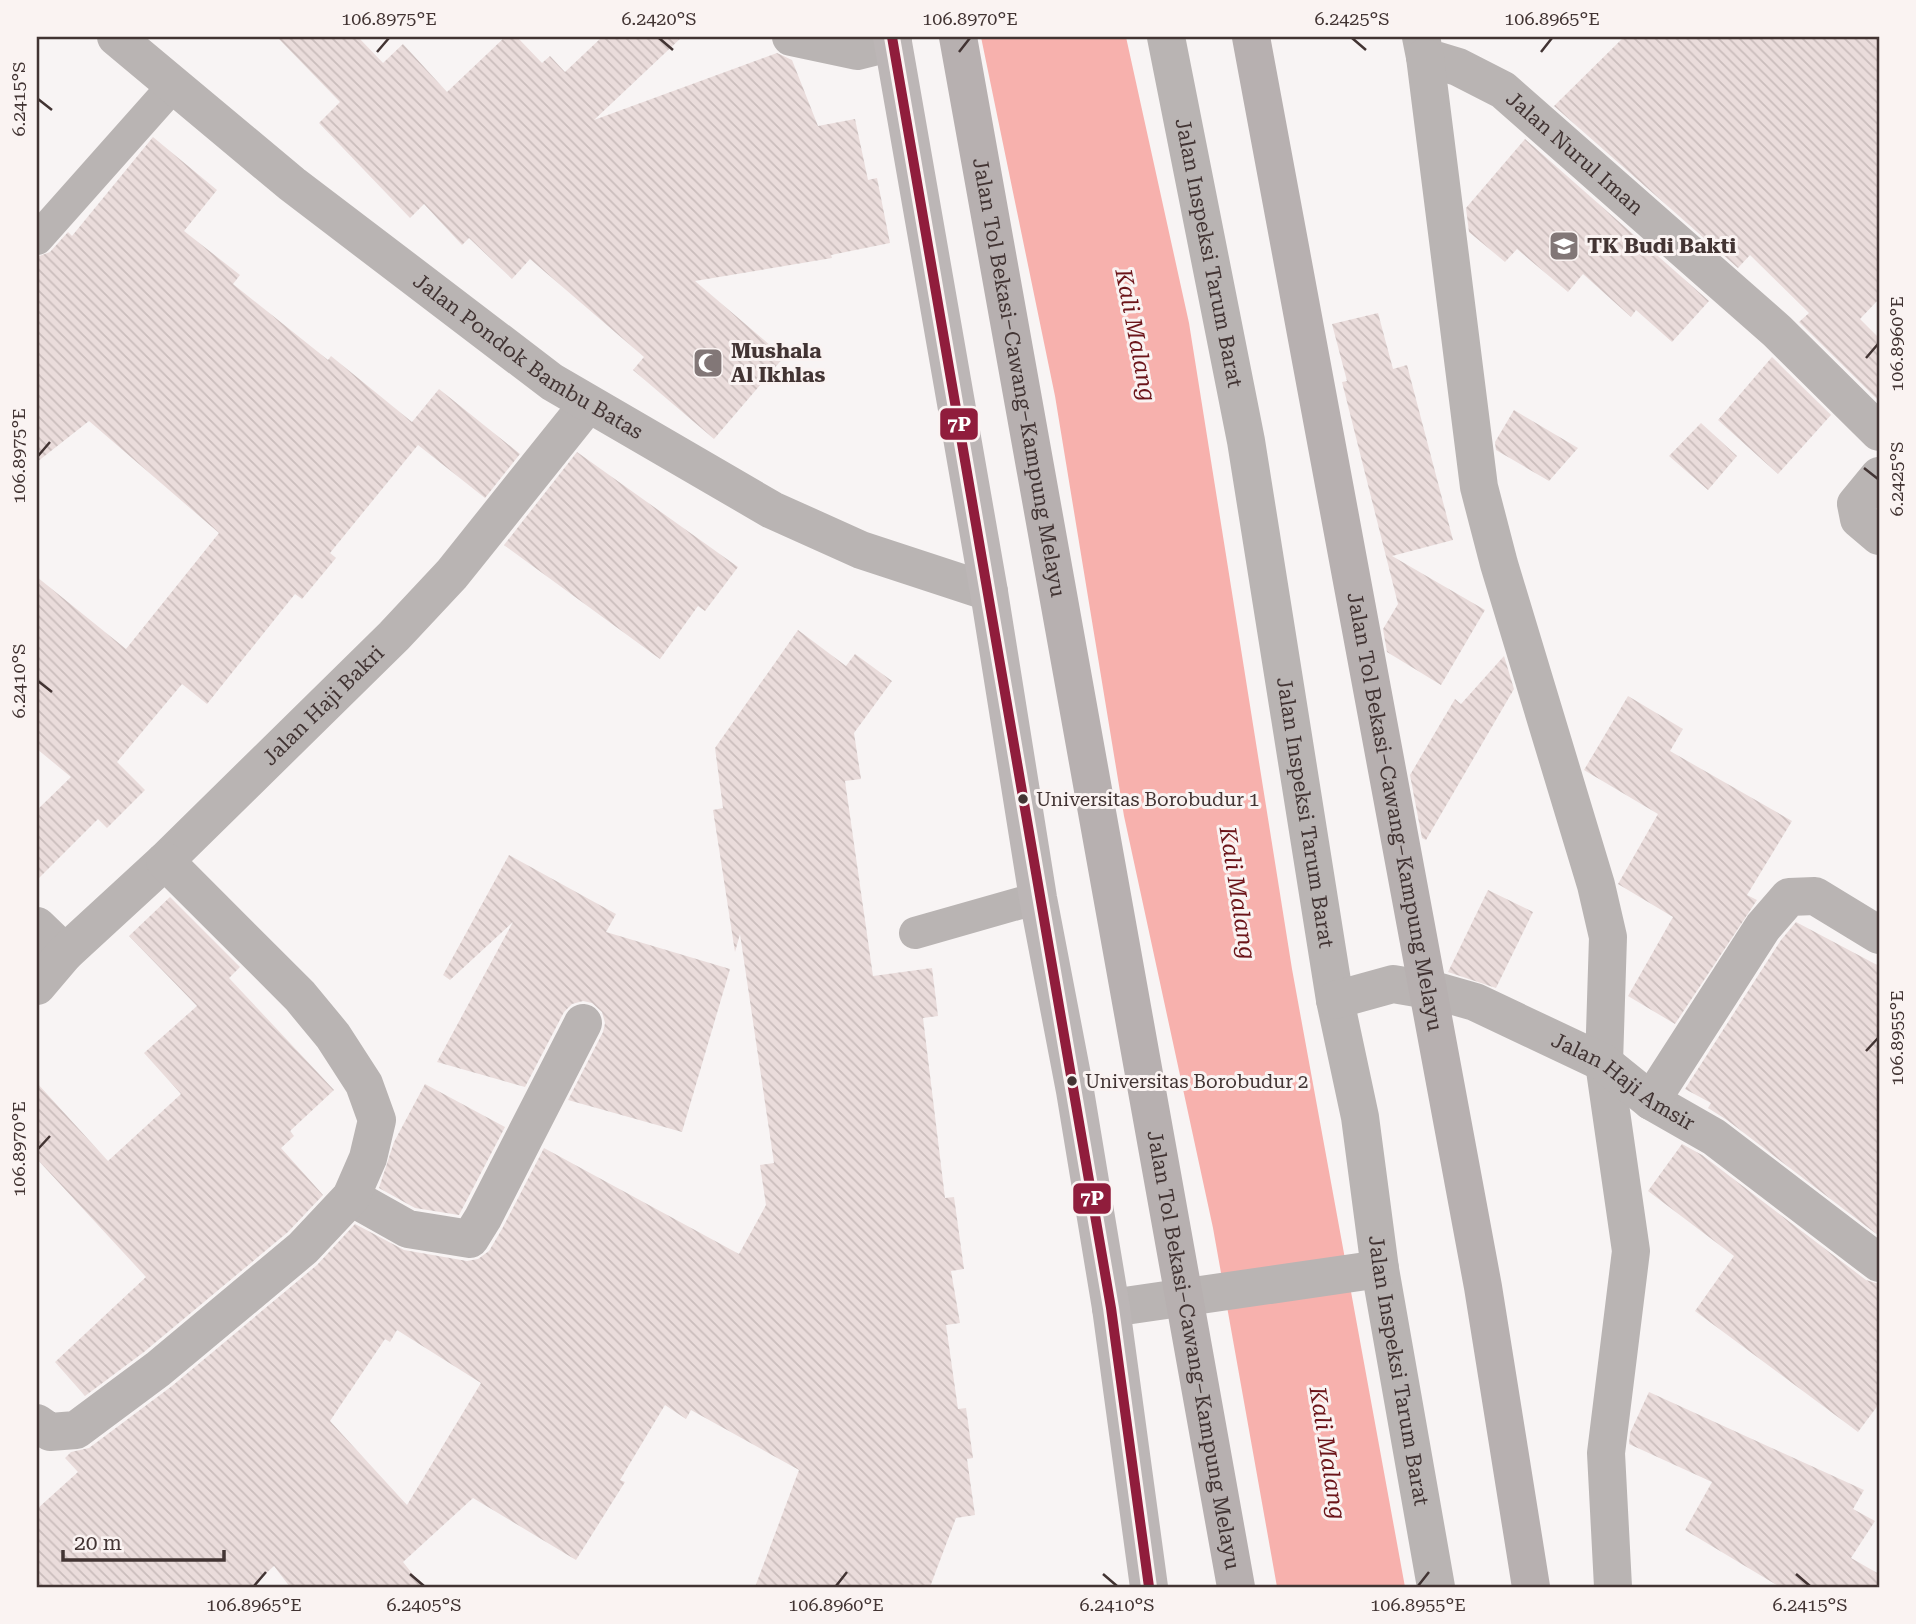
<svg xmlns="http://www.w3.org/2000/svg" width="1916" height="1624" font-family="'Roboto Serif',serif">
	<defs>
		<pattern id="building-back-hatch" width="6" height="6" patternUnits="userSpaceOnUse" patternTransform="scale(1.75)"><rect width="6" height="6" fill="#eadcdb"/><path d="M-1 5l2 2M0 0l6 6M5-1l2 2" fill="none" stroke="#cabdbc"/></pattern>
	</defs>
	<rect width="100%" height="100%" fill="#f8f4f4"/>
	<path fill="#f7b1ad" d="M981,37H1126L1189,323L1292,969L1405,1587H1277L1213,1228L1124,816L1055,396Z"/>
	<path fill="url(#building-back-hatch)" fill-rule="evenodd" d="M277,37H358L383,63L403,44L447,92L505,37H517L542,63L550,56L565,72L602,37H682L594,120L777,53L792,60L818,126L855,119L868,180L877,178L890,243L831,255L832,258L695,281L784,357L714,439L633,370L644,357L530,259L512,279L469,238L462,245L424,204L410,218L319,123L340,102Z
		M1624,37H1879V299L1860,319L1879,338V401L1799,322L1809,313L1750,255L1738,268L1554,106Z
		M153,137L217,190L184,231L240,275L233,284L328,360L331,356L412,422L439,389L520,454L485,498L418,445L330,553L336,558L302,599L295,594L207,704L182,684L117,762L145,790L107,828L98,819L37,880V810L71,777L37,749V577L126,649L219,533L89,421L37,462V257L50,252L68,232L72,236Z
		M1525,139L1709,301L1672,342L1636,310L1631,317L1583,274L1568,292L1517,249L1505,262L1469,232L1466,208Z
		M1378,313L1393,369L1407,365L1453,540L1392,556L1485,610L1441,685L1387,652L1383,629L1398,604L1342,382L1347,381L1332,324Z
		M1772,357L1831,415L1778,474L1718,420Z
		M1514,410L1578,448L1549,481L1496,450L1495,442Z
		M1701,423L1737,456L1708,490L1669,456Z
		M577,452L738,567L705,611L698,606L660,659L504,545Z
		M798,630L846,666L855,654L892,681L854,733L861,779L845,781L873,976L932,968L938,1016L923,1018L945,1198L954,1197L964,1269L951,1271L960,1323L946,1325L958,1409L966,1408L973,1458L967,1459L975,1515L956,1518L930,1587H755L799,1470L691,1410L686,1419L665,1405L620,1480L625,1482L576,1560L473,1498L403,1562L423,1587H290L274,1566L251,1587H37V1509L78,1472L65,1458L71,1452L89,1448L172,1386L317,1265L355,1224L404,1250L467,1261L478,1259L489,1251L502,1229L544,1148L739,1254L766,1205L760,1165L774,1163L740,934L735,952L713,810L723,808L715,748ZM397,1330L481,1383L407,1505L330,1421L385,1339L390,1342Z
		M1504,656L1514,689L1426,840L1422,838L1410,775L1455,699L1461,704Z
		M1628,696L1683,729L1670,751L1792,821L1747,895L1757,900L1675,1024L1628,996L1673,917L1618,884L1658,814L1584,770Z
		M509,855L616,914L606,932L730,969L682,1132L568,1100L603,1032L605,1023L602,1012L592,1003L583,1001L572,1004L564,1012L525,1087L437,1062L513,922L450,980L443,975Z
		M1488,890L1533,912L1496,988L1448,972Z
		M170,897L240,967L229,978L334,1090L290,1131L294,1136L281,1148L323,1195L288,1232L144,1352L85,1396L55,1362L146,1277L37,1159V1083L108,1161L181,1094L144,1053L197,1006L129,936Z
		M1796,922L1879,966V1236L1727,1120L1708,1108L1711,1103L1685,1089L1781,940Z
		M425,1084L505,1127L459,1215L415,1208L379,1188L394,1142Z
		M1682,1144L1702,1155L1866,1280L1879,1284V1404L1858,1432L1695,1311L1734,1256L1648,1191Z
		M1649,1392L1864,1490L1853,1509L1875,1521L1851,1558L1879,1574V1587H1780L1685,1530L1712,1482L1629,1444L1630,1433Z"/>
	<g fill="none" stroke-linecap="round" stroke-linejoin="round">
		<path stroke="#b9b4b3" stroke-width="32" d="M37,239L173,86
			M915,933L1038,898"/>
		<g stroke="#b9b4b3" stroke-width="38">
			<path d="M791,37L857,51L893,42"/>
			<path id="s1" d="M1166,37L1246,441L1335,1000L1360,1117L1380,1269L1436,1587"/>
			<path id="s2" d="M1421,37L1425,57L1458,67L1503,90L1777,331L1879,432"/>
			<path d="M1425,57L1479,487L1499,564L1596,885L1608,937L1604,1063L1631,1251L1606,1453L1613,1587"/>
			<path d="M1879,476L1856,504L1859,519L1879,536"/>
			<path d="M37,926L65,953"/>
			<path id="s3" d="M37,986L65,953L165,861L394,636L452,574L588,404"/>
			<path id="s4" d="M1335,1000L1393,984L1440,992L1475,1002L1604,1063L1651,1101L1714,1137L1879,1263"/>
			<path d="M1651,1101L1763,927L1789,897L1815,896L1879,935"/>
			<path d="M351,1197L408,1229L470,1239L483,1218L583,1023"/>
			<path d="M1111,1308L1380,1269"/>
			<path d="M37,1423L50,1432L76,1430L158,1369L303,1248L351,1197L368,1158L377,1120L364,1084L333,1036L300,996L165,861"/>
		</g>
		<path stroke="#b9b4b3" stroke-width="38" id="s5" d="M116,37L292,184L552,382L772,510L861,550L989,592"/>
		<path stroke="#bcb6b6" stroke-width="38" d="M892,37L989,592L1038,898L1075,1091L1111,1308L1149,1587"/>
		<g stroke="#b7b0b0" stroke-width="38">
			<path id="s6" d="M958,37L1236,1587"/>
			<path id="s7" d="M1251,37L1483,1287L1531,1587"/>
		</g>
		<g stroke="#faf3f2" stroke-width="16">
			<path id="bus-1" d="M892,37L1111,1308L1149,1587"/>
		</g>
		<use href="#bus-1" stroke="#901d3c" stroke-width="10"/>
	</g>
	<path fill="none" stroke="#423433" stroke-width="2.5" d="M659,38L673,50M1352,38L1366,50M377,52L389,38M959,52L970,38M1541,52L1552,38M38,99L52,110M1866,358L1878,344M38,456L50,442M1864,468L1878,479M38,681L52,692M1866,1051L1878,1038M38,1149L50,1136M410,1574L424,1586M1103,1574L1117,1586M1796,1574L1810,1586M254,1586L266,1572M836,1586L847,1572M1418,1586L1429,1572"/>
	<defs>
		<g id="school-square" transform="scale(1.575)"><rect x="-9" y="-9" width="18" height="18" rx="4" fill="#827777" stroke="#faf3f2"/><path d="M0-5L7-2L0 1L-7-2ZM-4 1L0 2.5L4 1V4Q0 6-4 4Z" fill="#fff"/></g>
		<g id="mosque-square" transform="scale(1.575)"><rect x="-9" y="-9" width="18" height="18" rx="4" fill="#827777" stroke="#faf3f2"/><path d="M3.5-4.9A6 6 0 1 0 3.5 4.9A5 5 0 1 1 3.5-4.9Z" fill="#fff"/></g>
	</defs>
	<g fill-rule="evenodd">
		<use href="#school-square" x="1564" y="246"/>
		<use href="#mosque-square" x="708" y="363"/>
	</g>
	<g fill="#423433" stroke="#faf3f2" stroke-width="2.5">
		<circle cx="1023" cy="799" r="6"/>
		<circle cx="1072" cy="1081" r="6"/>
	</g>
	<g text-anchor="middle" stroke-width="6" stroke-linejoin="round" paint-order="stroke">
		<g font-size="19" fill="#423433" stroke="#faf3f2" text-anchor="start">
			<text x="1036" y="806">Universitas Borobudur 1</text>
			<text x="1085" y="1088">Universitas Borobudur 2</text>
		</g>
		<g font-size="21" fill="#423433" stroke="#faf3f2">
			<text dy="7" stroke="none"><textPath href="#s2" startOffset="201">Jalan Nurul Iman</textPath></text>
			<text dy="7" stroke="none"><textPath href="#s1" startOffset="220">Jalan Inspeksi Tarum Barat</textPath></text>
			<text dy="7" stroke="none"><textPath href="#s5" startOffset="522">Jalan Pondok Bambu Batas</textPath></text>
			<text dy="7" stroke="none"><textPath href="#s6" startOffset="346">Jalan Tol Bekasi–Cawang–Kampung Melayu</textPath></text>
			<text dy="7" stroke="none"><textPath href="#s3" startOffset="401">Jalan Haji Bakri</textPath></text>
			<text dy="7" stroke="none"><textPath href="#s1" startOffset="788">Jalan Inspeksi Tarum Barat</textPath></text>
			<text dy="7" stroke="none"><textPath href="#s7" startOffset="788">Jalan Tol Bekasi–Cawang–Kampung Melayu</textPath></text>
			<text dy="7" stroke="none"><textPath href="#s4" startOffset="313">Jalan Haji Amsir</textPath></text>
			<text dy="7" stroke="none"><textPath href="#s6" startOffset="1334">Jalan Tol Bekasi–Cawang–Kampung Melayu</textPath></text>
			<text dy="7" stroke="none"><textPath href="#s1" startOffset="1354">Jalan Inspeksi Tarum Barat</textPath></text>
		</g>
		<g font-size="21" font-weight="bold" fill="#423433" stroke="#faf3f2" text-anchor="start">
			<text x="1587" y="253">TK Budi Bakti</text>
			<text x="731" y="358">Mushala<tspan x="731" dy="24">Al Ikhlas</tspan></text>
		</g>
		<g font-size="23" font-style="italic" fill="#6b1419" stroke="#faf3f2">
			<text transform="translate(1136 335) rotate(79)" y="8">Kali Malang</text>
			<text transform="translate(1238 893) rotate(81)" y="8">Kali Malang</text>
			<text transform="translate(1328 1453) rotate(81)" y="8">Kali Malang</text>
		</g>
	</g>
	<g stroke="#faf3f2" stroke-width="2.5">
		<rect x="939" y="407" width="40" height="34" rx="7" fill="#901d3c"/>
		<rect x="1072" y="1182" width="40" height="33" rx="7" fill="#901d3c"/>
	</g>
	<g font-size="19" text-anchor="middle" font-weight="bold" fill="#fff">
		<text x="959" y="431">7P</text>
		<text x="1092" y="1205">7P</text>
	</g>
	<rect width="1916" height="1624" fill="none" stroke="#faf3f2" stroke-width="77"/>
	<path d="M63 1550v10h161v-10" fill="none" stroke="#423433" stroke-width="3.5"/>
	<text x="74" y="1550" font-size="21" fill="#423433" stroke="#faf3f2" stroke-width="5" paint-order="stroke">20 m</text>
	<rect x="38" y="38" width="1840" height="1548" fill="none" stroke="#423433" stroke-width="2.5"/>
	<g font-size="18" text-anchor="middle" fill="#423433">
		<text x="389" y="25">106.8975°E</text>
		<text x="659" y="25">6.2420°S</text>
		<text x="970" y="25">106.8970°E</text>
		<text x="1352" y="25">6.2425°S</text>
		<text x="1552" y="25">106.8965°E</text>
		<text transform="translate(19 99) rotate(-90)" y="6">6.2415°S</text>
		<text transform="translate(1897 344) rotate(-90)" y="6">106.8960°E</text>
		<text transform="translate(19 456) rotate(-90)" y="6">106.8975°E</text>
		<text transform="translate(1897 479) rotate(-90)" y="6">6.2425°S</text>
		<text transform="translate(19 681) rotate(-90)" y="6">6.2410°S</text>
		<text transform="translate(1897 1038) rotate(-90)" y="6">106.8955°E</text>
		<text transform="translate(19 1149) rotate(-90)" y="6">106.8970°E</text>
		<text x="254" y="1611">106.8965°E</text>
		<text x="424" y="1611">6.2405°S</text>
		<text x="836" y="1611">106.8960°E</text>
		<text x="1117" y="1611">6.2410°S</text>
		<text x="1418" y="1611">106.8955°E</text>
		<text x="1810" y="1611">6.2415°S</text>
	</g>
</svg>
